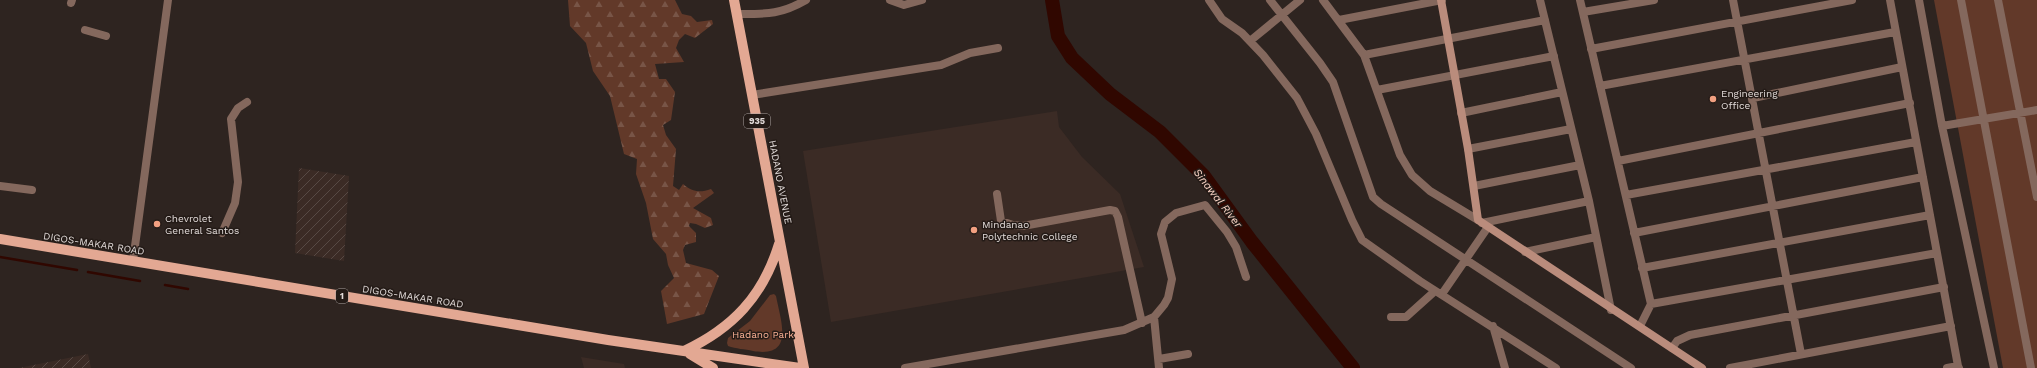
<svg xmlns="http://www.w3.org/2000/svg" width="2037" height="368" font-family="'Work Sans',sans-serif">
	<defs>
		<pattern id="industrial-furrows" width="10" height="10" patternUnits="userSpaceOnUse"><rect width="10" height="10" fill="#3b2b25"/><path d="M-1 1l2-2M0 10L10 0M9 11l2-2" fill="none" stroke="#574944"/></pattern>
		<pattern id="forest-firs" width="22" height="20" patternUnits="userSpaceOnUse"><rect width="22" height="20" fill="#623929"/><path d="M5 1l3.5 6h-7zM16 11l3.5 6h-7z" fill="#785547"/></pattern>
	</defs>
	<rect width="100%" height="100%" fill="#2e2420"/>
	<path fill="#3b2b25" d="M1057,111L1059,127L1082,157L1120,194L1144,267L831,322L803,151Z
		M581,357L624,364L625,368H584Z"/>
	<path fill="url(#industrial-furrows)" d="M299,168L349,176L344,261L295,253Z
		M88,354L91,368H19Z"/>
	<path fill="#623929" d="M1934,0H2037V368H2003Z
		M774,294L776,296C781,322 795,358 753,351C745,349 736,349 728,346L727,343L728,338L750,321L770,295Z"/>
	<path fill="url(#forest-firs)" d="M568,0H675L682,14L691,16L697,22L712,20L713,24L695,38L685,34L679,40L676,48L684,62L655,64L659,79H666L675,92L671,120L663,125L666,135L676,149L673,186L679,190L683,184C692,192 700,193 711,189L714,193L693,208L711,218L713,225L705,228L696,224L690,223L689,226L696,233V242L685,245L683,250L686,263L712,270L719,276L704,314L667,324L661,291L674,278L668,265L666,254L653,239L646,203L636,174L637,159L624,154L610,96L593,71L586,43L570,26Z"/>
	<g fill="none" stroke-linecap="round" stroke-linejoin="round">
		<path stroke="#300700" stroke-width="2.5" d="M0,257L77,270
			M88,272L140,281
			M165,285L188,289"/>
		<path stroke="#300700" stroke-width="14" d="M1052,0L1058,36L1072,58L1110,94L1160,132L1204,176L1252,242L1353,368"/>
		<path stroke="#84685d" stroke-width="8" d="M890,0L904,5L922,0
			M1209,0L1222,19L1242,33L1263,55L1297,98L1316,134L1352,220L1362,240L1420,281L1556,368
			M1270,0L1320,63L1333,82L1373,197L1381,204L1631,368
			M1323,0L1364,55L1400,155L1412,175L1430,191L1478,220
			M1540,0L1589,201L1611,310
			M1580,0L1651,304
			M1733,0L1801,354
			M1890,0L1958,366
			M1919,0L1942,126L1994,368
			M1961,0L2031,368
			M1998,0L2037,197
			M71,3L72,0
			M1583,12L1654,0
			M737,14C766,14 780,15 806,0
			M1339,20L1442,0
			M85,30L106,36
			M1250,41L1300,0
			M1591,49L1852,0
			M1364,55L1545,20
			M1600,86L1895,32
			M1377,90L1554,56
			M752,95L941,65L970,53L998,48
			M1753,98L1902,67
			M1461,113L1562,92
			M1942,126L2037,110
			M1468,149L1571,129
			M1618,161L1910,103
			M0,186L32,190
			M1474,186L1580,165
			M997,194L1001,221L1013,225L1023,226L1110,210L1115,211L1118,217L1142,323
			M1626,195L1916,142
			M1482,223L1589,201
			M222,233L235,203L238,182L231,119L238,108L247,102
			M1634,233L1923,177
			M1525,252L1596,237
			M133,261L168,0
			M1642,268L1930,215
			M1442,294L1488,227
			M1154,317L1159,368
			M1391,317H1406L1435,291
			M1493,326L1505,368
			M1640,326L1651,304L1937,253
			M1672,348L1677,341L1690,335L1944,287
			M1159,359L1188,354
			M905,368L1124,330L1154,317L1164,305L1168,298L1172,279L1161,234L1165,222L1176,213L1205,205L1227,232L1236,247L1246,277
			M1730,368L1951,326
			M1947,368L1958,366L1959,368"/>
		<path stroke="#ba8c7c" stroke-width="8" d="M1441,0L1468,149L1478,220L1702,368"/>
		<path stroke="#e3a893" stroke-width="10" d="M734,0L804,368
			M0,239L608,340L800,368
			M684,351C733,328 763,296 779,244
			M690,354L713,368"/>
	</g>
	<g fill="#f2a081" stroke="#241b17" stroke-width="1.5">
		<circle cx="1713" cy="99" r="4"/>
		<circle cx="157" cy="224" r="4"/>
		<circle cx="974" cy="230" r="4"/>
	</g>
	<g text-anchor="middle" stroke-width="3" stroke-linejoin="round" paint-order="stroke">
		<g fill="#241b17" stroke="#a9a19f" stroke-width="1">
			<rect x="744" y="114" width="26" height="14" rx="3"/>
			<rect x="336" y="289" width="12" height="14" rx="3"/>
		</g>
		<g font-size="9" font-weight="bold" fill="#e2dbd9">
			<text x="757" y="124">935</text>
			<text x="342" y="299">1</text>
		</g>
		<g font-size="10" fill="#e2dbd9" stroke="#241b17" text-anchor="start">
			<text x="1721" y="97">Engineering<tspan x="1721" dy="12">Office</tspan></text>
			<text x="165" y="222">Chevrolet<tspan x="165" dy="12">General Santos</tspan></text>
			<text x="982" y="228">Mindanao<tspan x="982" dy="12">Polytechnic College</tspan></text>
		</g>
		<g font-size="10" fill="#e2dbd9" stroke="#241b17">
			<text transform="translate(781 182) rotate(79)" y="4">HADANO AVENUE</text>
			<text transform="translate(94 243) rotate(9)" y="4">DIGOS-MAKAR ROAD</text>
			<text transform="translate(413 296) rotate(9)" y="4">DIGOS-MAKAR ROAD</text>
		</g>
		<g font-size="10" fill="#fbb195" stroke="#241b17">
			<text x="763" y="338">Hadano Park</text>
		</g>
		<g font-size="11" font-style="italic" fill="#fbd5c6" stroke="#241b17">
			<text transform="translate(1218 198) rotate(52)" y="4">Sinawal River</text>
		</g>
	</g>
</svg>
